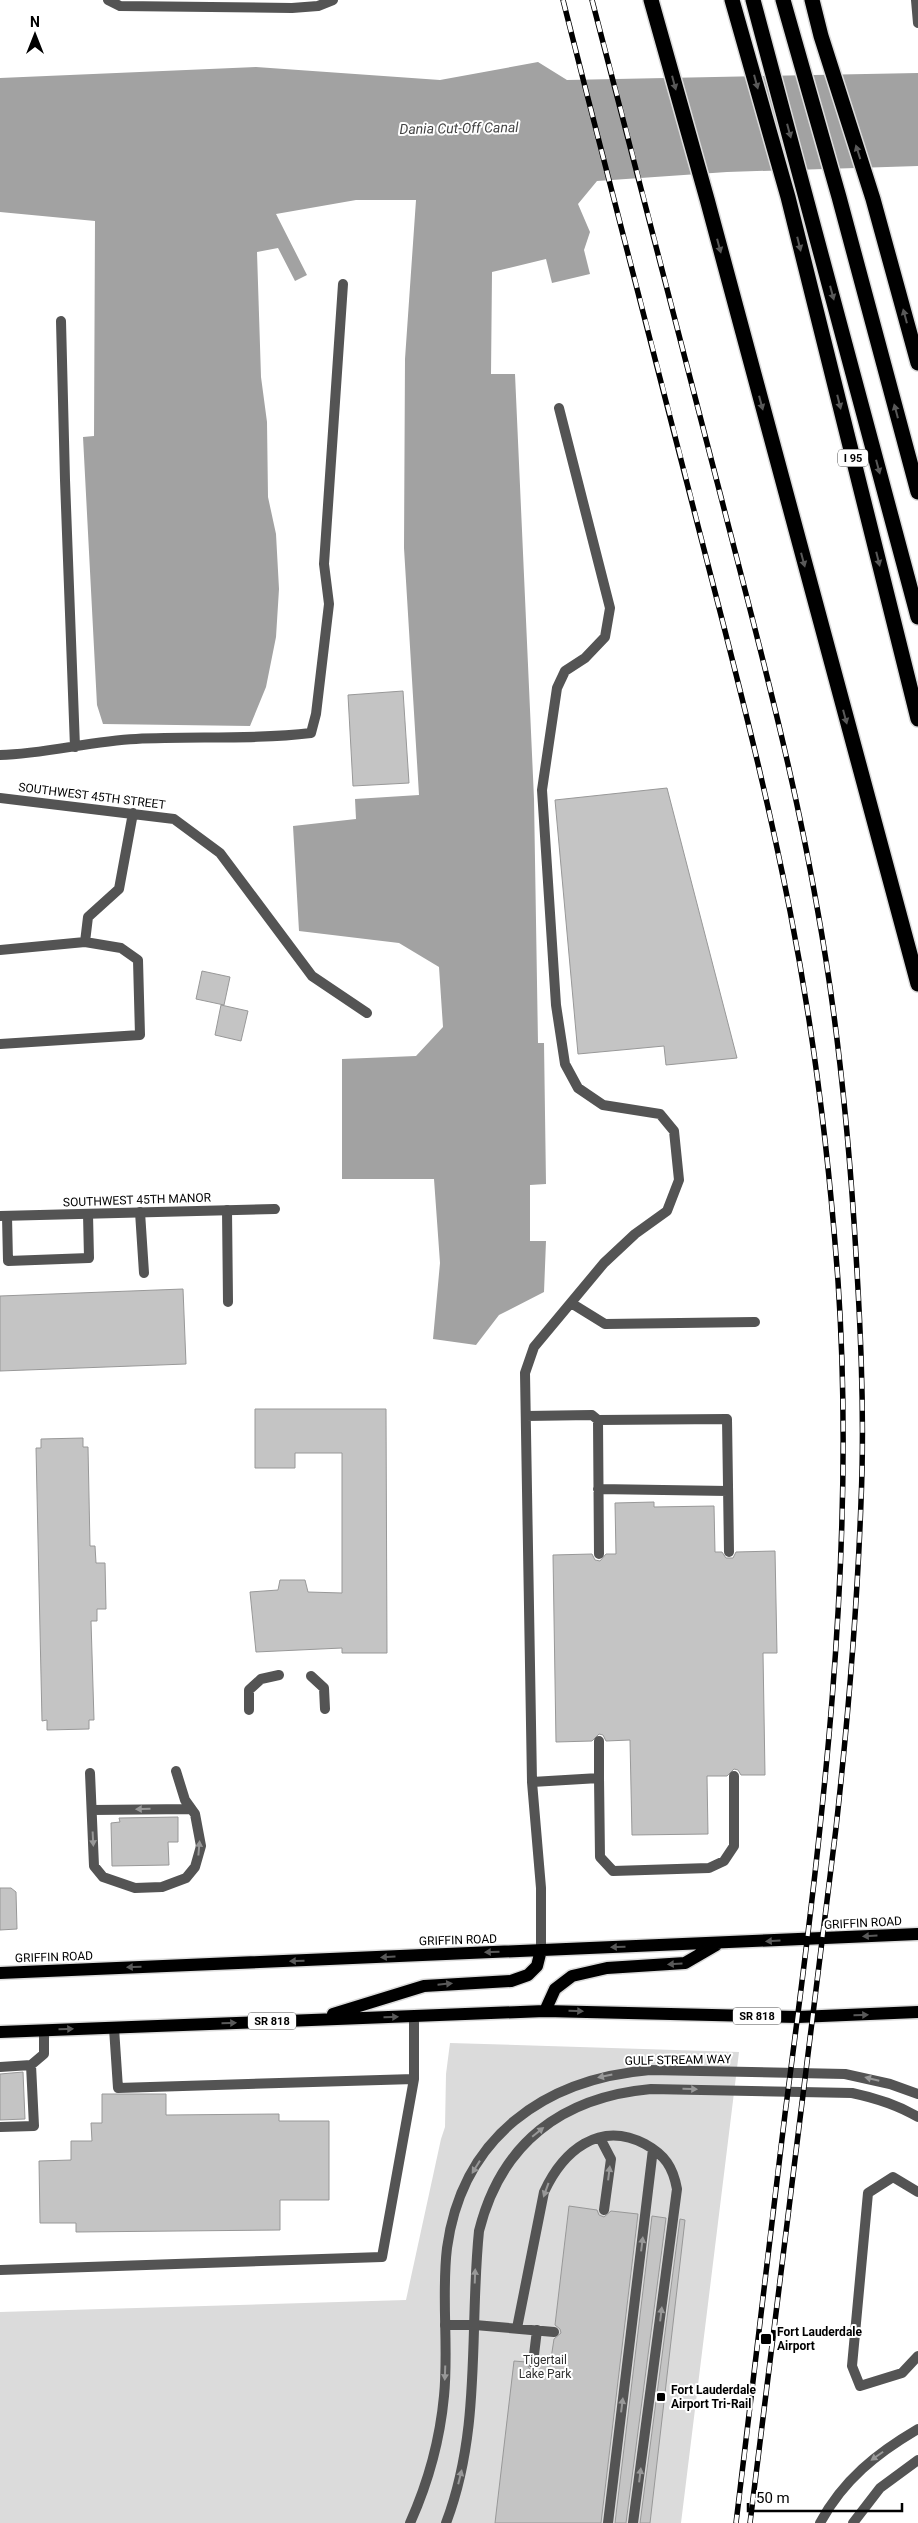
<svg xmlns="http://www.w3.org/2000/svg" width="918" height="2523" font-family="Roboto,sans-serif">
	<rect width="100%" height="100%" fill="#fff"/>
	<path fill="#dbdbdb" d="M450,2043L739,2052L681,2523H0V2312L406,2300L441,2139L445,2127L446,2074Z"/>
	<path fill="#a2a2a2" d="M538,62L567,80L918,73V166L727,172L597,181L578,204L590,232L584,250L590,274L552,283L546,259L492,272L491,374H515L534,799L538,1043H544L546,1184L530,1185V1241H546L544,1292L499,1315L476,1345L433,1339L440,1263L434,1179H342V1059L416,1056L443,1027L439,967L399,943L299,931L293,826L356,819L355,799L419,795L404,548L405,359L416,200H356L276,214L307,275L295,281L278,248L257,252L261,377L267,422L268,497L276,534L279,589L276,637L266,687L250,726L103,724L97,705L83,437L94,436L95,221L0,212V78L256,67L440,80Z"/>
	<path fill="#c4c4c4" stroke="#989898" d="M403,691L409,783L353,786L348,695Z
		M667,788L737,1058L666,1065L664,1046L578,1054L555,800Z
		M202,971L230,977L224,1005L196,999Z
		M221,1005L248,1011L241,1041L215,1035Z
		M183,1289L186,1364L0,1371V1296Z
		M255,1409H386L387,1653H342V1648L256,1652L250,1592L278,1590L280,1580H305L308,1592L342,1593V1453H295V1468H255Z
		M83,1438V1447H88L90,1546H95L96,1563H105L106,1609H97V1621H91L94,1720H89V1729L47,1730V1720L42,1721L36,1448H41V1439Z
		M654,1502V1507L714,1506L715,1552H722L726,1558H733L736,1552L775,1551L777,1653H763L765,1775H741L738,1770L734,1769L727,1776H707L708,1834L632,1835L630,1740L606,1741L603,1735L599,1734L592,1741L556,1742L553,1555L592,1554L595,1560L600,1561L606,1554H616L615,1503Z
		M178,1817V1842H168L169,1865L112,1866L111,1823L120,1822L119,1818Z
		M0,1888H11L16,1892L17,1929L0,1930Z
		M23,2072L25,2119L0,2120V2074Z
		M102,2094H166V2115L279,2114V2121H329V2200H280V2230L76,2232V2223H40L39,2161L71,2160V2141H92L91,2123H102Z
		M569,2206L597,2210L599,2215L604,2217L611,2211L638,2214L601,2523H495L514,2361L526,2362L529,2368L533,2370L538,2367L540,2364L550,2365L554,2339L561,2333L560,2329L555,2325Z
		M652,2216L666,2218L626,2523H615Z
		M680,2219L685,2220L650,2523H640Z"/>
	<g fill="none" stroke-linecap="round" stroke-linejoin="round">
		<g stroke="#dbdbdb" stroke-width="15">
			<path id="primary" d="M0,1973L918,1934
				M545,2011L555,1989L572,1976L607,1968L685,1963L716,1945
				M333,2014L424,1986L511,1981L528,1975L537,1966L541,1950
				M0,2032L545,2011L798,2017L918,2012"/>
		</g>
		<g stroke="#dbdbdb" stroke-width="18">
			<path id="highway" d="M651,0L707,199L918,984
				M732,0L788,197L918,719
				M753,0L918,617
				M783,0L839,197L918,492
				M812,0L821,36L873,199L918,363"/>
		</g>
		<path stroke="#545454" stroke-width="10" d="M108,0L120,6L292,8L318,6L333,0
			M916,0L918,23
			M61,321L65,480L75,747
			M0,755C46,754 90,741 136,739C195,736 253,740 311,733L316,714L329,604L324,564L343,284
			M227,1210L228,1302
			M140,1212L144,1273
			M7,1216L8,1261L89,1258L88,1214
			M571,1303L605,1324L755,1322
			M526,1416L592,1415L598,1420
			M598,1489L728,1491
			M599,1554L598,1420L727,1419L729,1552
			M311,1676L324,1688L325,1709
			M249,1710V1690L261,1679L279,1675
			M599,1741V1778
			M90,1773L94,1866L103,1877L135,1888L162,1887L186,1878L195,1867L201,1846L195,1814L185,1800L176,1771
			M532,1782L599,1778L600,1857L613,1871L709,1868L724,1861L734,1846V1776
			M92,1810L191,1809
			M541,1950V1888L532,1782L525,1373L534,1347L604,1263L635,1234L667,1211L679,1180L674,1131L660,1114L603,1105L578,1088L565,1064L556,1005L542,790L557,688L565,671L585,658L605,637L610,608L559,408
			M114,2028L118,2088L414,2079
			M31,2065L44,2054V2030
			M0,2067L31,2065L34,2126L0,2127
			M600,2138L611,2159L604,2210
			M918,2192L893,2177L868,2193L852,2366L860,2386L902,2373L918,2356
			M0,2270L382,2257L414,2079V2016
			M445,2325H475L554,2332
			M517,2328L544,2192C563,2151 599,2120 645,2144C665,2155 673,2167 677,2189L633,2523
			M533,2363L537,2330
			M608,2523L653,2149"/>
		<path stroke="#545454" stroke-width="10" d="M0,798L174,819L220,853L312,976L367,1013
			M0,950L85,942
			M0,1044L140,1035L138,960L121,948L85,942L88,917L119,889L133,813
			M0,1216L275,1209
			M410,2523C428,2483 440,2439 444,2396C449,2347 441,2297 447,2248C462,2137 544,2079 650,2070L845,2074L890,2084L918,2094
			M446,2523C482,2429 469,2329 479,2231C501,2143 562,2097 651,2089L852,2093C876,2098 896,2104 918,2117
			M820,2523C843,2480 877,2453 918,2429
			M853,2523L880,2488L918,2460"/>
		<use href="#primary" stroke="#000" stroke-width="12"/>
		<use href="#highway" stroke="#000" stroke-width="15"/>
		<g stroke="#000" stroke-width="5.5">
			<path id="rail" d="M563,0C610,187 660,373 707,561C737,677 767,793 790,911C814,1033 829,1157 838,1281C857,1560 821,1838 785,2114C768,2250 753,2387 736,2523
				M592,0C636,166 678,332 721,497C756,633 793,769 817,907C836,1011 847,1117 854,1222C860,1315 865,1409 861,1502C857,1611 848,1719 836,1828L750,2523"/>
		</g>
		<use href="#rail" stroke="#fff" stroke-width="4" stroke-dasharray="11" stroke-linecap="butt"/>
	</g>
	<defs><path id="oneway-solid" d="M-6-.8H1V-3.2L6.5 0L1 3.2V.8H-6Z" transform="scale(1.25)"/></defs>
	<g fill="#595959">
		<use href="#oneway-solid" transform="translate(756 82) rotate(75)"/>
		<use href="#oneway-solid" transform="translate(674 83) rotate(75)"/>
		<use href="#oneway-solid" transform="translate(789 131) rotate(75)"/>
		<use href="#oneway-solid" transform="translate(858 152) rotate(-108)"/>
		<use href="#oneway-solid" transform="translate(799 244) rotate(76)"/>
		<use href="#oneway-solid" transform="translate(719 246) rotate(75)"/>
		<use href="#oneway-solid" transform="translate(832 293) rotate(75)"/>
		<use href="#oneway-solid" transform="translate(905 316) rotate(-105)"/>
		<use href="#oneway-solid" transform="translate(839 402) rotate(76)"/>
		<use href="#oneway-solid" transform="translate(761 403) rotate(75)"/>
		<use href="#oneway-solid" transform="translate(896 411) rotate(-105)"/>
		<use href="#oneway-solid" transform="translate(878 467) rotate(75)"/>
		<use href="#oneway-solid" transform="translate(878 559) rotate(76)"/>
		<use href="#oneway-solid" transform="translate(803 560) rotate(75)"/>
		<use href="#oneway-solid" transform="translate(845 717) rotate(75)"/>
		<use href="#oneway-solid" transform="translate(870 1936) rotate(177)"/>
		<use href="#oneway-solid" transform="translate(773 1941) rotate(177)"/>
		<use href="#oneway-solid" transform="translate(618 1947) rotate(178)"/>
		<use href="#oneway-solid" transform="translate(492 1952) rotate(178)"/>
		<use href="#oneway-solid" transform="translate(388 1957) rotate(177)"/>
		<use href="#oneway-solid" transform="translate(297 1961) rotate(178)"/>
		<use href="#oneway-solid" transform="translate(675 1964) rotate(177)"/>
		<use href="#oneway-solid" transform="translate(134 1967) rotate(178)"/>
		<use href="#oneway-solid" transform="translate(445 1984) rotate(-6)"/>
		<use href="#oneway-solid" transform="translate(576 2011) rotate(2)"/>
		<use href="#oneway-solid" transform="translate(861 2015) rotate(-2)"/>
		<use href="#oneway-solid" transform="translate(391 2017) rotate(-2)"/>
		<use href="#oneway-solid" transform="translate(229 2023) rotate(-2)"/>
		<use href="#oneway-solid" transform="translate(66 2029) rotate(-2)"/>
	</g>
	<g fill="#989898">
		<use href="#oneway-solid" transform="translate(143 1809) rotate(179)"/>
		<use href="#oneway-solid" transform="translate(93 1839) rotate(87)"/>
		<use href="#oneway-solid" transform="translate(199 1848) rotate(-85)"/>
		<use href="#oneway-solid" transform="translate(605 2076) rotate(168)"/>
		<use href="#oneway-solid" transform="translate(872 2079) rotate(-166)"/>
		<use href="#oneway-solid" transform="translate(690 2089) rotate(1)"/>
		<use href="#oneway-solid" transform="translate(538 2132) rotate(-39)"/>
		<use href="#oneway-solid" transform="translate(476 2167) rotate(122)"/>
		<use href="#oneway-solid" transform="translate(609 2173) rotate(-83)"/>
		<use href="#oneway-solid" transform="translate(546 2190) rotate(110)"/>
		<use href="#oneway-solid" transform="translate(642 2244) rotate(-83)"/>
		<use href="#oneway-solid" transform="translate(475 2276) rotate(-88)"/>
		<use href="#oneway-solid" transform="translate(661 2314) rotate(-83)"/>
		<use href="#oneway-solid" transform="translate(445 2373) rotate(92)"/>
		<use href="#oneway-solid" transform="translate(622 2405) rotate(-83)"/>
		<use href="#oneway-solid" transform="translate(877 2456) rotate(145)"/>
		<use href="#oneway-solid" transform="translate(640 2475) rotate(-83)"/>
		<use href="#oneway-solid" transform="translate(460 2477) rotate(-76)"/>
	</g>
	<g fill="#000" stroke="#fff" stroke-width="2">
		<rect x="760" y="2333" width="12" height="12" rx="2.5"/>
		<rect x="656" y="2392" width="10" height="10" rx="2.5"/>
	</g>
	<g text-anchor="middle" stroke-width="4" stroke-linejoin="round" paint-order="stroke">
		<g fill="#fff" stroke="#4c4c4c" stroke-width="1">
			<rect x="838" y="449.5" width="30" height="17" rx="4"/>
			<rect x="733" y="2007.5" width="48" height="17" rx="4"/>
			<rect x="248" y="2012.5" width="48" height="17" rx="4"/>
		</g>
		<g font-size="11" font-weight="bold" fill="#000">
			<text x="853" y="462">I 95</text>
			<text x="757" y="2020">SR 818</text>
			<text x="272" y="2025">SR 818</text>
		</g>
		<g font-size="12" fill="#000" stroke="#fff">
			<text transform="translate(92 796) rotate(7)" y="4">SOUTHWEST 45TH STREET</text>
			<text transform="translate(137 1200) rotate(-2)" y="4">SOUTHWEST 45TH MANOR</text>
			<text transform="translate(863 1923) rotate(-3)" y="4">GRIFFIN ROAD</text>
			<text transform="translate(458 1940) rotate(-2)" y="4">GRIFFIN ROAD</text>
			<text transform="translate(54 1957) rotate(-2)" y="4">GRIFFIN ROAD</text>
			<text transform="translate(678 2060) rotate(-1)" y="4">GULF STREAM WAY</text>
		</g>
		<g font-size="12" font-weight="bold" fill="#000" stroke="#fff" text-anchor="start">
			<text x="777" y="2336">Fort Lauderdale<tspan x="777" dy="14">Airport</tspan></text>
			<text x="671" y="2394">Fort Lauderdale<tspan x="671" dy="14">Airport Tri-Rail</tspan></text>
		</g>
		<g font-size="12" fill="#323232" stroke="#fff">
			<text x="545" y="2364">Tigertail<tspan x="545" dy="14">Lake Park</tspan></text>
		</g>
		<g font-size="14" font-style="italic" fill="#434343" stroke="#fff">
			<text transform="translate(459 128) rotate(-1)" y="5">Dania Cut-Off Canal</text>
		</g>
	</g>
	<g transform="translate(35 35)" stroke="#ffffff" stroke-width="4" paint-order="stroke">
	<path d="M0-4L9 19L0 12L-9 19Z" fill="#000000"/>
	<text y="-8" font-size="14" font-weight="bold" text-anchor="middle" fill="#000000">N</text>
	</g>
	<path d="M748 2503v8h154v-8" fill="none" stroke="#000000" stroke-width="2.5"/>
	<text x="756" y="2503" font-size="15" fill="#000000" stroke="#ffffff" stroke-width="4" paint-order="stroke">50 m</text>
</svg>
